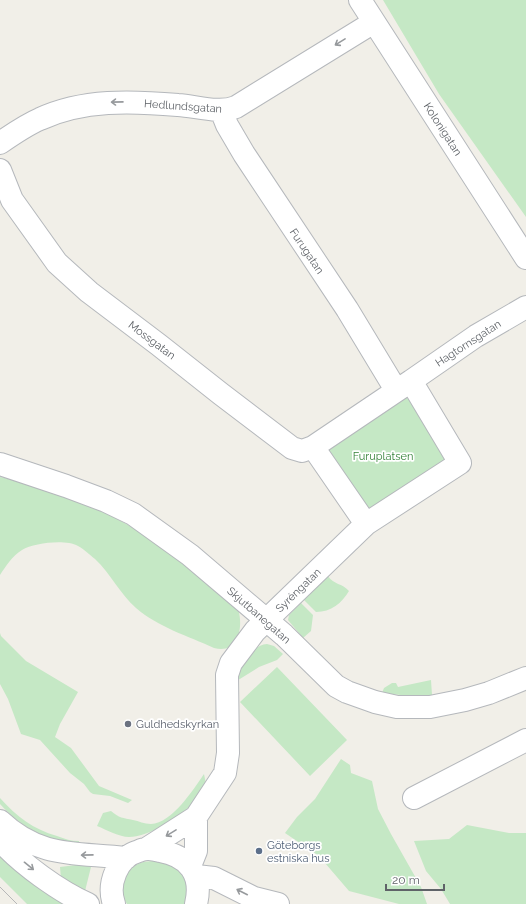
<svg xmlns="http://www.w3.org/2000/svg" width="526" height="904" font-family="Raleway,sans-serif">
	<rect width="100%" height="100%" fill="#f1efe8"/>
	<path fill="#c5e8c5" d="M383,0H526V217L439,94Z
		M401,393L415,405L445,459L443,465L372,513L327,456L328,443Z
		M0,477L49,488L80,499L119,520L146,535L173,554L238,609C244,627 238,655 214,648C188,636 158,627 136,608C120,594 111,574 95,559C90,555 84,549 78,546C65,539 34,543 22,550C12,556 6,566 0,575Z
		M328,576C334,585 342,583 349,591C342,603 331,612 316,612L304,600Z
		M301,603L313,615L311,631L303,638L288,620L289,615Z
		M0,633L1,636L26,661L78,692L60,724L55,737L71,748L99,786L132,800L128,803L110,796L93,794L90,792L84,784L70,773L40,740L21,734L8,699L0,684Z
		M267,644L274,646L283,654L277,660L259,667L235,682C240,669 252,644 267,644Z
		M277,667L347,740L310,776L240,702Z
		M431,680L432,695L410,696L382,693L384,688L392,683H396L398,687Z
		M341,759L350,765L351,773L372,781L378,809L391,834L421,887L427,904H399L349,891L319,856L285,833L297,817L315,799Z
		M204,774L206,784C201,792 196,801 189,807C176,819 148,837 129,837C119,837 107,830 97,826L103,813L111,811C119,818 123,818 133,820C139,821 144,824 151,824C172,823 193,790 204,774Z
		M0,798C17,817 33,829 57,836C65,839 71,841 79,841V843L76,845C42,837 24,830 0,804Z
		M467,825L509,833H526V904H450L441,889L426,871L414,841L449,839Z
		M0,849L77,904H27L0,877Z
		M157,861L171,863L188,876V904H127C117,890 123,871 138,864C144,861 151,861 157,861Z
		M92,863L85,891L61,879L60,867Z"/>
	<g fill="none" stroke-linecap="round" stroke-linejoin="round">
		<g stroke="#b5b8bc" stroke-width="24">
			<path id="minor" d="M360,0L526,258
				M221,110L227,125L244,154L347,309L396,390
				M0,143C13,134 26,125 40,119C83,99 132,101 178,105C196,106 219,114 236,107L374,22
				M0,170L12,200L57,263L89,292L159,345L221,394L292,448L302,451L313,447
				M411,381L460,463L366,524L313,447Z
				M411,381L476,336L526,307
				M0,464L66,486L106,501L133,514L190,555L284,635L336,686L347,692L375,702L397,707H430L465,700L489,693L526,678
				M414,798L526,740
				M0,821C40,859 77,852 126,858
				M0,840C20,863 60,892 88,904
				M146,849L196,817L225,773L228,753L227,675L231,663L255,631L366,524
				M190,866L196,851V817
				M196,876L214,878L254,898L278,904
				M114,904C107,884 117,857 139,851C145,848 153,849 160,851C189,856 203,875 196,904"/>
		</g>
		<use href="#minor" stroke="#fff" stroke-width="22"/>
		<path stroke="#b6b7b8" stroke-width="1" d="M0,887L17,904"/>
	</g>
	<defs><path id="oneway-shaft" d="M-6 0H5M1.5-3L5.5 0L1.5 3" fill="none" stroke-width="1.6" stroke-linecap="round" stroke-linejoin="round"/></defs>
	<g stroke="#979a9d">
		<use href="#oneway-shaft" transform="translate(340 42) rotate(148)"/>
		<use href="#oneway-shaft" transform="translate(117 102) rotate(179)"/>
		<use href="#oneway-shaft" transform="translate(171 833) rotate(148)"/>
		<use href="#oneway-shaft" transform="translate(87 855) rotate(179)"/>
		<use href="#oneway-shaft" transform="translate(29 866) rotate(39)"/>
		<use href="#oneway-shaft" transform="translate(242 892) rotate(-153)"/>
	</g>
	<circle fill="#6b7280" stroke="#fff" stroke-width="1.5" cx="128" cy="724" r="4"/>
	<circle fill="#5c6f8a" stroke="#fff" stroke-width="1.5" cx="259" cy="851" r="4"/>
	<g text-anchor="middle" stroke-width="3.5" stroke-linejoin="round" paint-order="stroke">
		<g font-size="11" fill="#5f6368" stroke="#fff">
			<text transform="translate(183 106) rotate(4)" y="4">Hedlundsgatan</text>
			<text transform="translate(443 129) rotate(57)" y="4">Kolonigatan</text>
			<text transform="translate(307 251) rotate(56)" y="4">Furugatan</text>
			<text transform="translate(152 340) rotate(37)" y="4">Mossgatan</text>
			<text transform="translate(468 343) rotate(-33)" y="4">Hagtornsgatan</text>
			<text transform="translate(298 590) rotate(-44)" y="4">Syréngatan</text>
			<text transform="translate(259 615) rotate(41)" y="4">Skjutbanegatan</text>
		</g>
		<g font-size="11" fill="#348238" stroke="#fff">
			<text x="383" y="460">Furuplatsen</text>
		</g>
		<g font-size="11" fill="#5b616d" stroke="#fff" text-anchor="start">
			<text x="136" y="728">Guldhedskyrkan</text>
		</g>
		<g font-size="11" fill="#4e5e75" stroke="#fff" text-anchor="start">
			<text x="267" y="849">Göteborgs<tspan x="267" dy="13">estniska hus</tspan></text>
		</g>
	</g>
	<path d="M386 884v6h58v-6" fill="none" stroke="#5f6368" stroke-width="2"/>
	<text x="392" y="884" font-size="12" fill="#5f6368" stroke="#ffffff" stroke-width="3" paint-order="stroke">20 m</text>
</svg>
